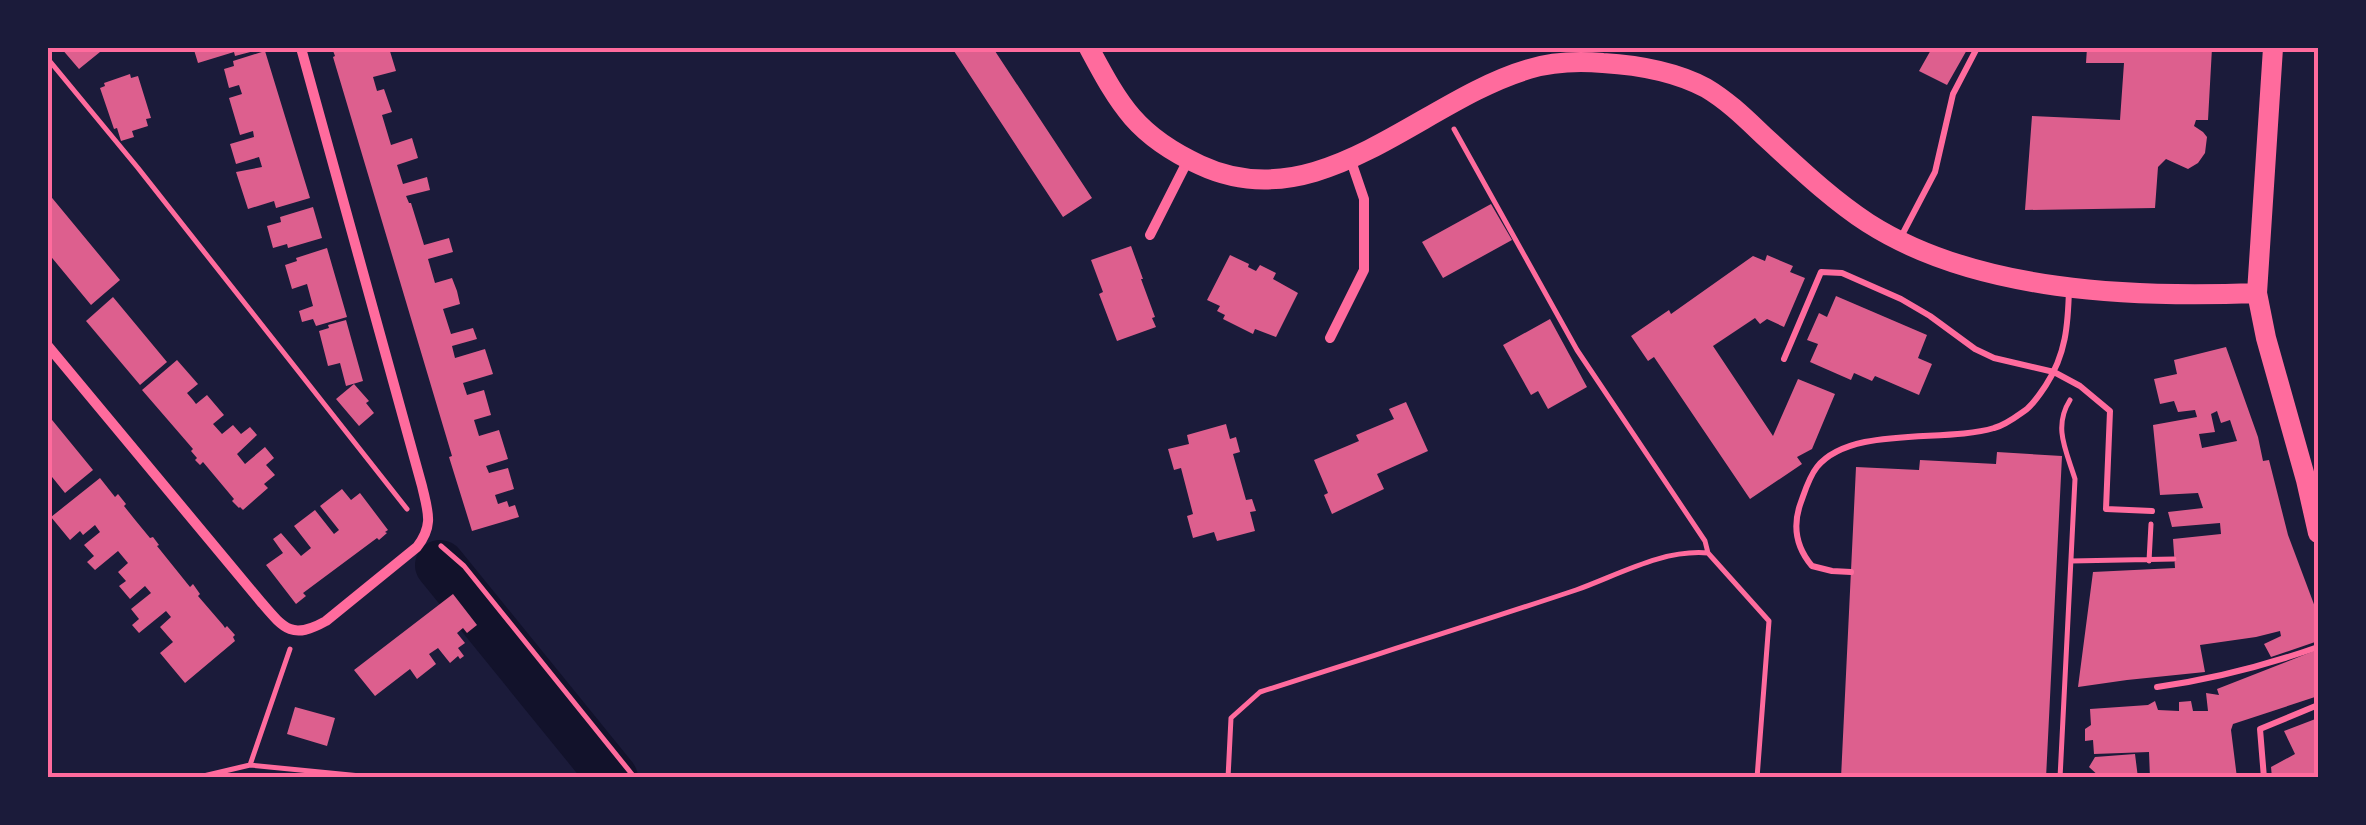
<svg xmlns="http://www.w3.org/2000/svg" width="2366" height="825" font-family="'Source Serif 4',serif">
	<rect width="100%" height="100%" fill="#1b1b3a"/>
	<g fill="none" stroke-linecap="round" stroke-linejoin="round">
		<path stroke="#12122b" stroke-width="50" d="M440,565L613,778"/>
	</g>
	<path fill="#dd5f8e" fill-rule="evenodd" d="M61,48H96L100,52L79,69Z
		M202,48H262V49L235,56L234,52L198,63L194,50Z
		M332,48H367L368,52L389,48L396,71L373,77L377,91L384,89L392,112L382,115L391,145L412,138L418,158L397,165L403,184L427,177L430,190L406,196L409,203H411L424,245L449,238L453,252L428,259L435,283L452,278L457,291L460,304L443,309L451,334L473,328L477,339L452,346L455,358L485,349L493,374L463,383L467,395L484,390L491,415L474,420L479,436L499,430L508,459L486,466L489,473L508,468L514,489L495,495L498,504L507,501L509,507L515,505L519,517L472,531L449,457L452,456L333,57L335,56Z
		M952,48H993L1092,198L1063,217Z
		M1932,48H1968L1947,85L1919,71Z
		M2087,48H2212L2208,120H2196L2194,126L2203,132L2207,137L2205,153L2198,163L2188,169L2166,159L2158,167L2155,208L2025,210L2032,116L2120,120L2124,63H2086Z
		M265,51L310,198L276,208L274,201L248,209L236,172L262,167L259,157L236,164L230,144L254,137L253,131L240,135L229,98L242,94L239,85L229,88L224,69L234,66L233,61Z
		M130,74L131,78L138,76L151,118L146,119L148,126L132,131L134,137L121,141L117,128L114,129L100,88L105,86L104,83Z
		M48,193L120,280L91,305L48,253Z
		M1491,204L1512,240L1443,278L1422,242Z
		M313,207L322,238L288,248L287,244L273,248L267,226L281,222L280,217Z
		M1131,246L1143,279H1141L1155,317L1152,318L1156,327L1117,341L1099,294L1103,292L1091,260Z
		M327,248L347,317L316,326L313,319L302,322L299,311L313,306L307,284L292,289L285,265L297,261L296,258Z
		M1230,255L1249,264L1248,267L1256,271L1260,265L1276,273L1273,279L1298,293L1276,337L1255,329L1253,334L1223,319L1225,315L1217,311L1220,306L1207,300Z
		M1767,255L1793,266L1790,272L1805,278L1784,327L1767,319L1760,324L1755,318L1713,346L1773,436L1798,379L1835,394L1812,449L1797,457L1802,464L1750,499L1654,357L1648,361L1631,336L1669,310L1671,314L1753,256L1765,261Z
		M1836,296L1927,335L1918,358L1932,364L1919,395L1875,376L1872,381L1854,373L1851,380L1810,362L1818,344L1807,340L1819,313L1827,317Z
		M113,297L167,362L140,385L86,321Z
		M1550,319L1587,387L1548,409L1538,391L1531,395L1503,345Z
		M346,320L363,381L346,386L340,363L328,366L319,331L329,328L328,325Z
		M2226,347L2258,437L2263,461L2269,460L2288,535L2318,615V641L2271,657L2264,644L2281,636L2280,631L2256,637L2200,645L2205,672L2127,680L2078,687L2093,572L2175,568L2173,539L2221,534L2220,523L2172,527L2168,512L2203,508L2198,493L2160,495L2153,425L2197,417L2195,410L2178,412L2174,401L2160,404L2154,379L2177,374L2174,360ZM2217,411L2221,423L2230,420L2237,441L2202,448L2199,434L2215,432L2211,414Z
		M177,360L198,384L187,393L193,400L196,404L207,395L224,415L213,424L222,434L233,425L241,434L250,427L257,435L237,454L245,464L265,447L274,458L266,465L275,475L264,484L268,488L243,510L240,507L239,508L232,501L234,499L203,462L200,465L195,460L197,458L191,451L193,449L142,390Z
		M354,384L369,401L366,403L374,413L359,426L336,399Z
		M1406,402L1428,451L1377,474L1384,489L1332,514L1324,495L1328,493L1314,460L1359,441L1356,435L1394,419L1389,409Z
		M48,415L93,470L65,493L48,472Z
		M1226,424L1230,439L1236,437L1240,452L1233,454L1246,500L1252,499L1256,511L1250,512L1255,531L1217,541L1214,532L1193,538L1187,516L1193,514L1181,468L1174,470L1168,449L1189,444L1187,435Z
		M1997,452L2062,456L2046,778H1841L1856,467L1919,470L1920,460L1996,464Z
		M100,478L115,497L118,494L126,504L124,506L136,521L150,538L153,537L159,545L157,546L190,587L193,584L200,594L198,596L223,625L225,628L227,626L235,635L233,637L235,641L185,683L160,653L173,642L160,627L171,617L166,611L139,633L132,625L139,619L131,609L151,593L145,586L130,599L119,586L126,581L118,572L128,563L118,551L95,570L87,562L94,556L84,545L100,532L95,525L83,535L80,531L70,540L51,517Z
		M342,489L351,500L360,493L388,530L385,532L387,533L379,540L377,538L303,593L306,596L296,604L266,565L283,553L273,539L281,533L301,556L311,548L294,526L315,510L334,534L339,530L320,506Z
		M453,594L477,625L467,633L463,628L457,633L465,643L458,648L464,656L460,659L458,656L450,663L438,648L429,654L436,664L417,679L410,669L375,696L354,670Z
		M2314,651L2318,652V696L2233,724L2231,730L2237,778H2150L2149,752L2094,754L2093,740L2085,741V729L2091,725L2090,709L2148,705L2155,701L2158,710L2179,711V702L2191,701L2193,711H2208L2206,693L2219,695L2217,689Z
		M295,707L335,718L327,746L287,734Z
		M2318,718V778H2272L2271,767L2295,754L2284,731Z
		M2135,754L2138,778H2101L2089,767L2095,757Z"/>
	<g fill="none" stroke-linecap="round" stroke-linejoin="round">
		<path stroke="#ff6b9d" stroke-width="5" d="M48,59L138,168L407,509
			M1454,129L1577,350L1705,541L1708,553L1769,621L1757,778
			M441,546L464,566L635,778
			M2071,561L2174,559
			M2149,561L2151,524
			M250,765L381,778
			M195,778L250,765L290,649
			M1228,778L1231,718L1260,692C1365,658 1471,625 1576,590C1618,575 1663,549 1708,553
			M2060,778L2075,479C2066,450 2053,427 2070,400"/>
		<path stroke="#ff6b9d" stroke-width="6" d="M1902,235L1935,172L1953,94L1977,48
			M1784,359L1821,272L1842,273L1901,299L1930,316L1975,349L1994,358L2054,372L2080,386L2110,411L2106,509L2152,511
			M1851,572L1832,571L1812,566C1796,547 1792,526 1801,502C1805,491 1809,477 1817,467C1851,425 1945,443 1994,428C2006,425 2017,416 2027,409C2035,402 2040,394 2046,385C2066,354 2068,325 2069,289
			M2157,687C2214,679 2264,666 2318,647
			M2264,778L2260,729L2318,705"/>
		<path stroke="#ff6b9d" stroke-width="10" d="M1150,235L1188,160
			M1330,338L1364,270V199L1350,158
			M48,346L261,602C284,629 292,640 326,621L417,547C434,525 428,512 422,486L301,48"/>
		<path stroke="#ff6b9d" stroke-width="20" d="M1089,48C1120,106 1137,136 1200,165C1319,221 1422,100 1529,69C1552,62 1579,61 1603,63C1637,65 1676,72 1706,88C1728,101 1746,119 1764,136C1798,167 1830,198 1868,223C1976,292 2133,298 2257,293
			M2273,48L2257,293L2266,338L2306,480L2318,533"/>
	</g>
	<rect width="2366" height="825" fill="none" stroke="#1b1b3a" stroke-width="100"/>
	<rect x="50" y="50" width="2266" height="725" fill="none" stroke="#ff6b9d" stroke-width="4"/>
</svg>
